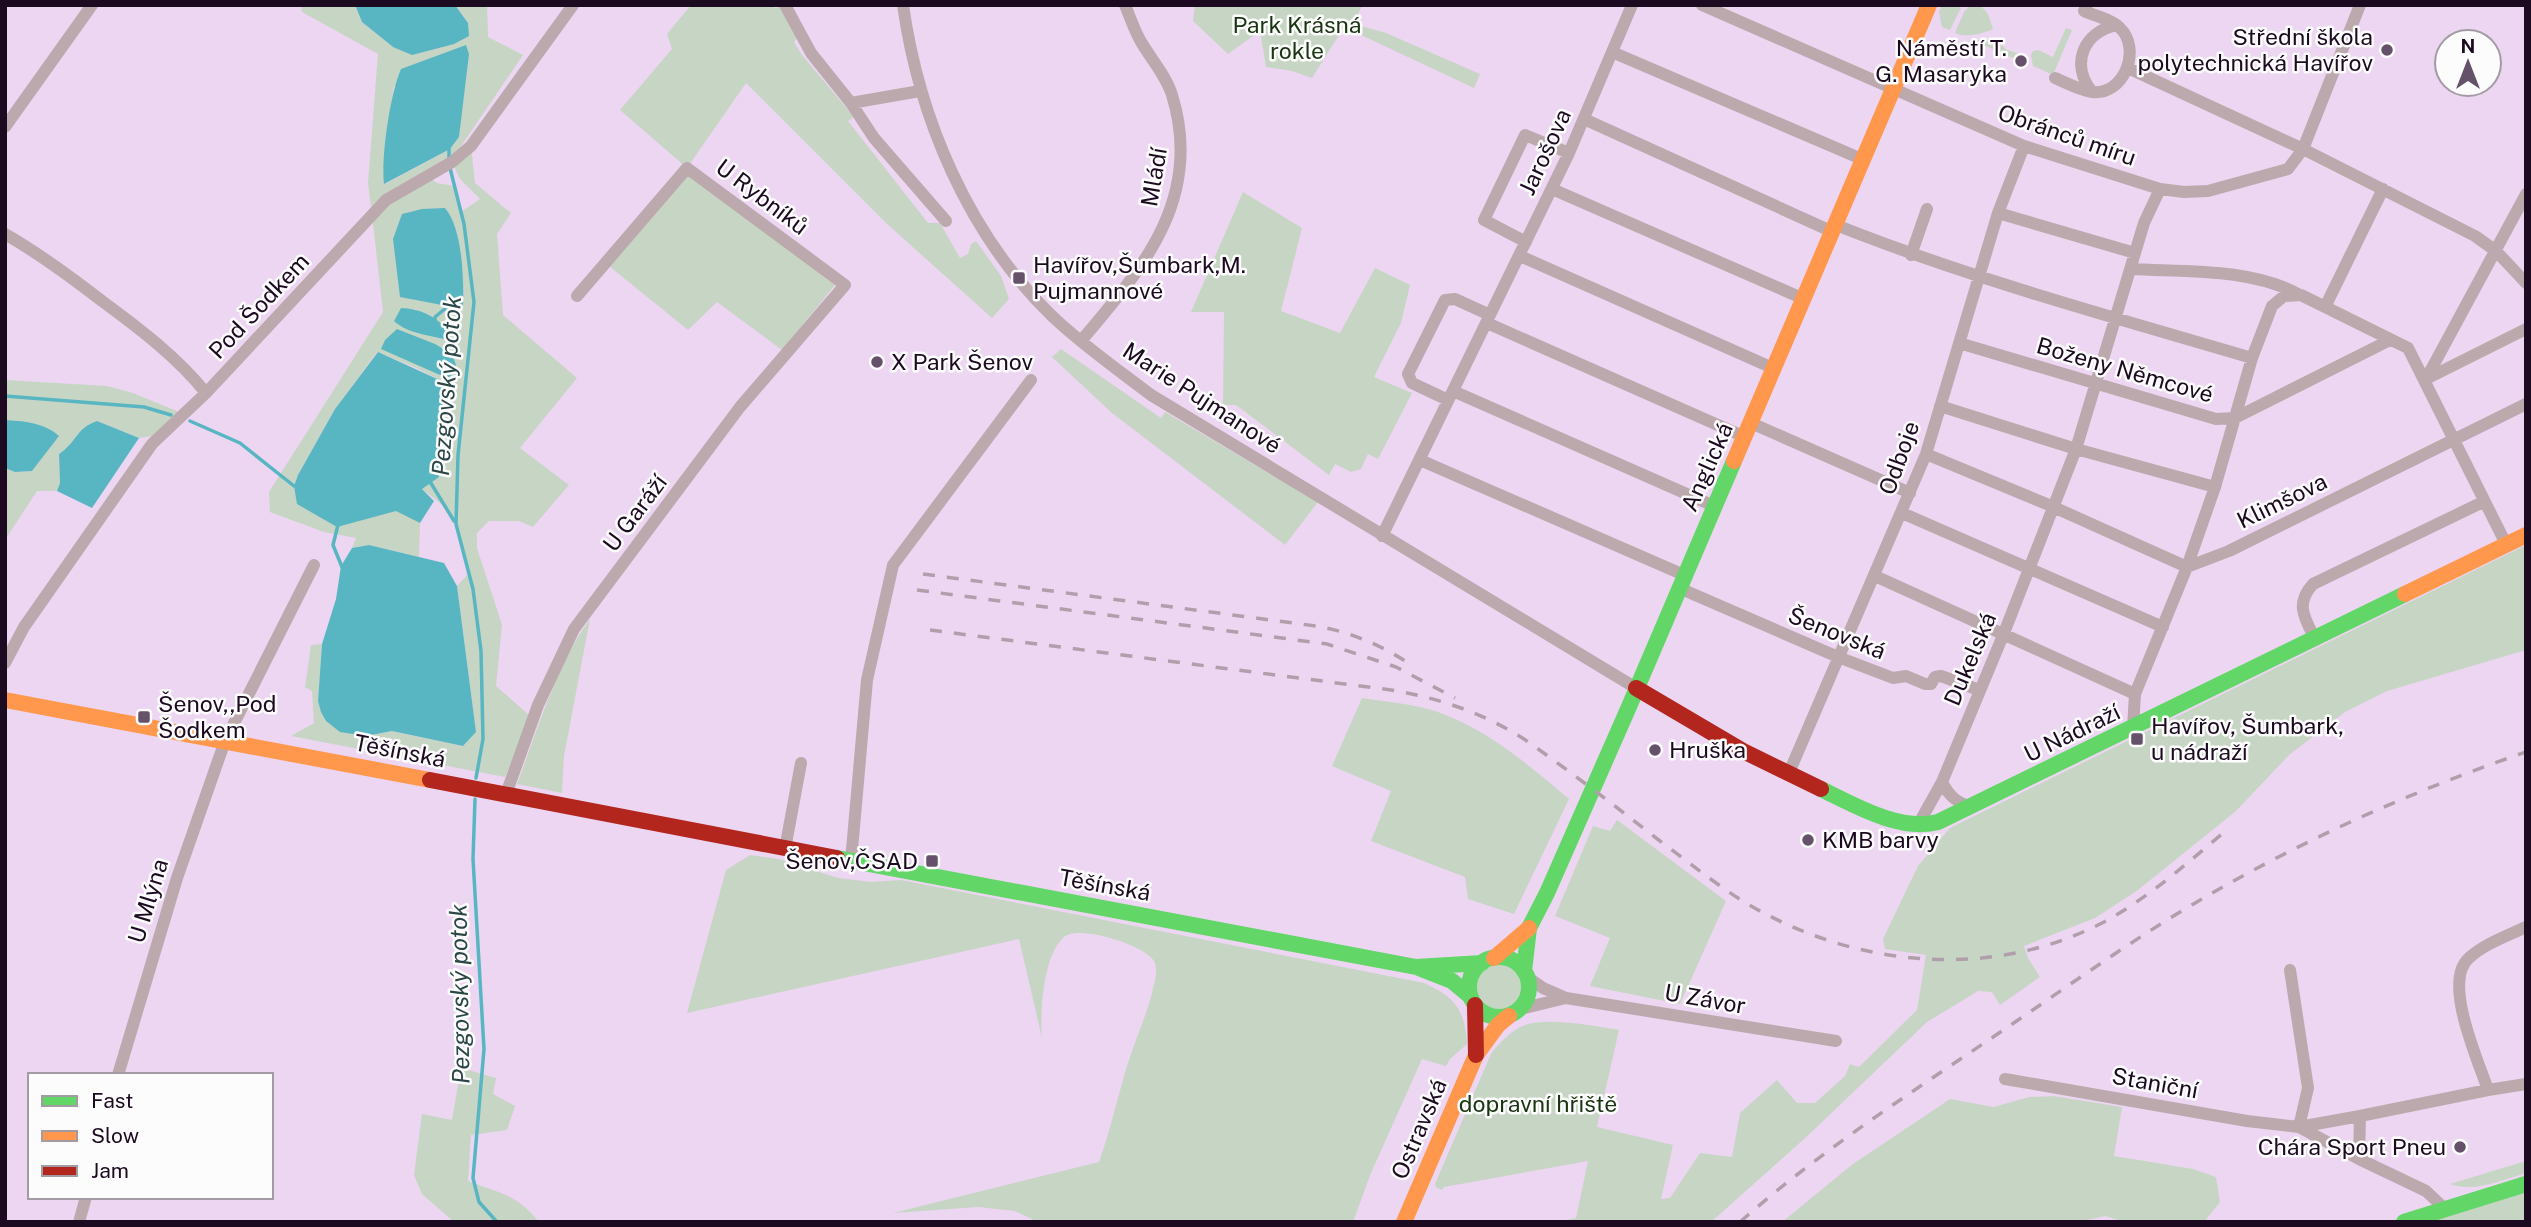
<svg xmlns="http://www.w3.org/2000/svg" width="2531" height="1227" font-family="'Public Sans',sans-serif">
	<rect width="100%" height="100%" fill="#ecd6f2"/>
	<path fill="#c7d5c4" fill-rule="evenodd" d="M301,5H355L362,22L393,47L468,23L455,5H487L488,37L523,55L457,152L385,194L371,207L368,183L378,54L302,12ZM394,86L460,123L459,137L450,149L385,184L388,125Z
		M691,5H773L775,8L782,6L799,35L794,42L802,55L854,117L848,121L928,223H940L960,258L968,254L971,244L976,241L1001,276L1009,299L992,318L886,223L746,83L687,168L620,110L672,49L667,34Z
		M1195,5H1362L1354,24L1386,33L1480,74L1474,88L1344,27L1312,78L1292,71L1266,67L1260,31L1228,54L1193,21Z
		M1942,5H1955L1961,8L1950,30L1942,27L1939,12Z
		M1971,5C1988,5 1989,17 1993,29C1982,34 1966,38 1955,33L1964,12Z
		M2066,28L2072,30L2053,75L2033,66L2031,55L2033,51L2038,50L2053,57Z
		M1994,38L2007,50L2024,55L2023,60L2022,62L1974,41Z
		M471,146L475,183L511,213L497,234L503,315L577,378L520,448L569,485L533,527L519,521H489L477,533V548L502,625L496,686L530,716L505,777L291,736L314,723L312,691L305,687L311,645L322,644L318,701L366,736L392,731L463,746L476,732L457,586L469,573L456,524L444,506L422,489L440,426L446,383L414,367L377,352L335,409L298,475L294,486L397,511L420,523L419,557L369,545L352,548L356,538L324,532L270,512L269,492L383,312L372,215L427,176L437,183L454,186L461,212L480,199L460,179L452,162ZM445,208C462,229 464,281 463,309L450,306ZM415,309L447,340L413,332ZM397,329L414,336L448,379L415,363Z
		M687,174L835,285L782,350L717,302L688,330L609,266Z
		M1243,192L1302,228L1281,311L1340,333L1375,268L1410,285L1401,323L1374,377L1412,393L1378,459L1368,454L1361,469L1351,472L1335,464L1329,475L1236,405H1223L1224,312H1191Z
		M1061,349L1161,418L1165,412L1318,502L1285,545L1112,413L1052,357Z
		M5,380L107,386L133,393L179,412L152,436L139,438L97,421C76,428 77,442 59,454L60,483L57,491H37L5,540V468L15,472L32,471L51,446L21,421L5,420Z
		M2526,545V650L2387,691L2345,712L2289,755L2236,811L2138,890L2095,918L2024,946L2028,958L2040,977L2000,1005L1992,992L1978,991L1927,1022L1803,1140L1711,1222H1559L1576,1218L1588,1161L1444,1187L1442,1190L1436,1187L1435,1184L1491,1054C1498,1044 1513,1029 1525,1025C1549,1017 1593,1026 1619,1030L1597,1127L1673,1145L1661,1199L1670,1198L1700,1153L1732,1157L1740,1113L1777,1080L1797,1103H1815L1845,1076L1850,1064L1859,1067L1917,1010L1926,955L1885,949L1883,939L1918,866L1950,828Z
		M590,619L564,756L562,793L517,784C537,732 557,663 590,619Z
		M1362,698C1387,702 1414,704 1438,712C1490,731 1527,764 1569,799L1514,914L1468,899L1465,877L1371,841L1391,791L1332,766Z
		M1617,820L1726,901L1680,1004L1590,986L1610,938L1555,916L1593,826L1610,831Z
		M750,855L779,859L838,878L872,882L901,880L1424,983C1455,997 1465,1010 1467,1044L1450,1059L1446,1066L1422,1059L1371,1173L1353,1222H1038L1015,1211L979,1207L893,1213L1099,1162C1111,1129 1118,1094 1129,1060C1137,1035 1149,1010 1154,984C1156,978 1157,970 1155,963C1149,946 1078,924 1064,937C1043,955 1040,1012 1042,1038L1019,939L687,1013L726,870Z
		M1477 987a22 22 0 1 1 44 0a22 22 0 1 1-44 0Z
		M461,1068L496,1078L493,1094L515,1106L507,1130L471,1135L468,1181C501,1194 515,1193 539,1222H454L422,1194L414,1175L422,1114L452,1120Z
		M2053,1096L2122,1107L2114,1156L2193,1169L2216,1177L2220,1202L2204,1222H2125L2105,1216L2078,1222H1782L1853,1164L1950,1099L1994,1107L2029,1097Z
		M2526,1161V1173C2501,1180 2476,1193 2450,1184Z
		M2526,1191V1222H2426Z"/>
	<path fill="#58b6c3" d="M355,5H455L468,23L469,36L454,44L412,55L393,47L362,22Z
		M466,45L469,54L459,137L450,149L384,184C381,157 390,94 401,69Z
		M445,208C463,229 464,281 463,309L400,297L393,239L402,214L422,209Z
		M401,308C420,309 433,315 446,328L447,340C430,335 408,334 394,321Z
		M397,329L435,344L452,354L456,365L449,379L381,349L385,340Z
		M378,352L446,383L440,426L439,477L422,489L434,501L420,523L396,511L337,527L297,504L294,486L298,475L335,409Z
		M5,420C24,421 45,423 59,436L32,471L15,472L5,468Z
		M97,421L139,438L92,508L57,491L60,483L59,454C77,442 76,428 97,421Z
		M369,545L444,563L457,586L476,732L463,746L392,731L366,736L340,732L326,721L321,712L318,701L322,644L336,599L341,566L352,548Z"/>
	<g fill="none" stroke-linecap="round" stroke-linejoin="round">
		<path stroke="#58b6c3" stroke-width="3.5" d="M449,148V164L464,224L474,302L458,455L456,524L473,589L481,651L483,739L476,778
			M435,322V317L452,303
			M5,396L144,407L171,415
			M190,421L240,443L294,486H298
			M429,480L454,521
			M338,525L333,545L342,567
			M475,799L473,859L484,1049L473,1178L479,1202L497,1222"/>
		<path stroke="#bba9ad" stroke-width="12" d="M785,5L811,53L851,103L874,138L946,221
			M903,5C919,118 968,234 1051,315C1081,344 1117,369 1151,395L1636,688
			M1702,5L2024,146L2160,189L2184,192L2208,191L2288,169L2303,149L2360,5
			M1612,52L1864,160
			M2128,68L2303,149L2475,236L2496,251L2526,283
			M2055,78C2066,83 2080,90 2092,92C2124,96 2142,49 2120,28C2111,19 2095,16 2084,11L2087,5
			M2092,92C2070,64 2083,32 2117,25
			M851,103L920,91
			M1584,119L1833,232
			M5,127L92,5
			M1552,189L1804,299
			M1998,213L2135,253
			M1836,225C1972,279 2113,317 2252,358
			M5,234C40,254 71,277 102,301C140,329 177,357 206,393
			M1526,242L1484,220L1525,135L1569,153
			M1911,255L1927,209
			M1520,256L1775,369
			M2131,269C2185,272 2250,268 2298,294
			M2325,307L2383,189
			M1487,323L1745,437
			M1081,341C1143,268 1204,198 1172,95C1166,75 1150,58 1140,40C1134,29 1130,17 1125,5
			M1959,343L2216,419L2235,418L2390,340
			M2426,379L2526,194
			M2426,379L2526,329
			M1453,391L1714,506
			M1448,400L1412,383L1408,374L1445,300L1455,299L1490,315
			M1940,406L2076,449L2215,487
			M1751,423L1910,493
			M1926,454L2049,505L2187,567L2229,551L2526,404
			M1420,460L1684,575
			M1902,513L2163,627
			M1382,536L1569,153L1632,5
			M1875,576L2135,694
			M1679,588L1838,657L1893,678L1906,676L1925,684H1931L1935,677L1941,676L1979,690
			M2315,639C2304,617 2295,604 2313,584L2483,502
			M5,663L24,627L152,444L206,393L386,200L452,162L471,146L573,5
			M2133,728L2135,694L2187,567L2215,487L2252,358L2272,306L2284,296L2301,295L2408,348L2506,544
			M1788,775L1926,454L1998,213L2024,146
			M1942,782C1949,796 1957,803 1972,807
			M506,794L538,705L574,629L740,407L845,285L687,168L577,296
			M1918,825L1942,782L2004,633L2076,449L2144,223L2160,189
			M785,849L801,763
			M851,861L867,680L893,565L1031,380
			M2290,970L2308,1088L2299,1127L2360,1116
			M1527,977L1543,988L1566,998L1836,1041
			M1520,1009L1566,998
			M118,1075L177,878L225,741L314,565
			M2005,1079L2247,1121L2299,1127L2359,1159
			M2488,1090L2526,1084
			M2445,1209L2426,1191L2359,1159L2360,1116L2488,1090C2478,1060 2442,981 2469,958C2484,944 2507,936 2526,927
			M79,1222L86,1197"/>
		<path stroke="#63d668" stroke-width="16" d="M1821,789C1854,805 1900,832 1938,822L2405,594
			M837,858L1416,967L1482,963
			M1469 987a30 30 0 1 1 60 0a30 30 0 1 1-60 0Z
			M1419,968L1452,981L1470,996
			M1524,971L1529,928L1547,893L1628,709L1734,461
			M2404,1222L2526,1184"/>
		<path stroke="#ff974d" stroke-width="16" d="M1734,461L1929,5
			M2405,594L2526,535
			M5,700L430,780
			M1494,958L1529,928
			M1404,1222L1476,1055L1498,1025L1509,1016"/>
		<path stroke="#b3261e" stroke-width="16" d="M1636,688L1743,751L1821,789
			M430,780L837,858
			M1475,1005L1476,1055"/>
		<path stroke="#b09fab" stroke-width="3.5" stroke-dasharray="12 12" stroke-linecap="butt" d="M923,574L1316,626C1351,632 1384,646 1414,667
			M917,590L1327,644L1396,667L1455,698
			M930,630L1391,690C1439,698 1483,713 1524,739C1571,772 1615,806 1660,841C1687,861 1713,882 1741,900C1850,967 1989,982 2104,922C2148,898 2185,865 2223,833
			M1740,1222C1819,1152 1909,1094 1996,1035C2060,992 2123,946 2190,906C2296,843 2409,792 2526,752"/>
	</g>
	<g fill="#65516a" stroke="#fcfcfc" stroke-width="2.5">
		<circle cx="2387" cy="50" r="7"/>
		<circle cx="2021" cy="61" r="7"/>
		<rect x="1012" y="271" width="14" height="14" rx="3.5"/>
		<circle cx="877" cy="362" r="7"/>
		<rect x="137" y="710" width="14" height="14" rx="3.5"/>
		<rect x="2130" y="732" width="14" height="14" rx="3.5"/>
		<circle cx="1655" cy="750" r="7"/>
		<circle cx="1808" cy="840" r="7"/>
		<rect x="925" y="854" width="14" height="14" rx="3.5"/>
		<circle cx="2460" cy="1147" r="7"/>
	</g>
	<g text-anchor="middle" stroke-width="5" stroke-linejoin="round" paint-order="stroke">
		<g font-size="23" fill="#193512" stroke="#fcfcfc">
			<text x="1297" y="33">Park Krásná<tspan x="1297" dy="26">rokle</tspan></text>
			<text x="1538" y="1112">dopravní hřiště</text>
		</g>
		<g font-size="23" fill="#1c0a20" stroke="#fcfcfc" text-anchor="start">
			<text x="2373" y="45" text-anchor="end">Střední škola<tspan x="2373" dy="26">polytechnická Havířov</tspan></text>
			<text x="2007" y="56" text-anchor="end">Náměstí T.<tspan x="2007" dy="26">G. Masaryka</tspan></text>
			<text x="1033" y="273">Havířov,Šumbark,M.<tspan x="1033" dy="26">Pujmannové</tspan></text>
			<text x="891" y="370">X Park Šenov</text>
			<text x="158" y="712">Šenov,,Pod<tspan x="158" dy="26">Šodkem</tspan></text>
			<text x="2151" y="734">Havířov, Šumbark,<tspan x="2151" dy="26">u nádraží</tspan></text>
			<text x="1669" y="758">Hruška</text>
			<text x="1822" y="848">KMB barvy</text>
			<text x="918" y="869" text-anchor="end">Šenov,ČSAD</text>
			<text x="2446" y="1155" text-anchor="end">Chára Sport Pneu</text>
		</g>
		<g font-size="23" fill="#1c0a20" stroke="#fcfcfc">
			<text transform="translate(2067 135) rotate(19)" y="8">Obránců míru</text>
			<text transform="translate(1545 152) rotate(-65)" y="8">Jarošova</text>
			<text transform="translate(1154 177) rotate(-80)" y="8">Mládí</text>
			<text transform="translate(762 197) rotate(37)" y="8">U Rybníků</text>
			<text transform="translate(259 306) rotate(-47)" y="8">Pod Šodkem</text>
			<text transform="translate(2125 370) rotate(16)" y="8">Boženy Němcové</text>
			<text transform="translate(1202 398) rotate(33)" y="8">Marie Pujmanové</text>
			<text transform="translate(1899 458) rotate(-70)" y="8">Odboje</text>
			<text transform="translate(1707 467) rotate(-66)" y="8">Anglická</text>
			<text transform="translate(2282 501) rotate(-26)" y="8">Klimšova</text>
			<text transform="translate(635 513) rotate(-53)" y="8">U Garáží</text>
			<text transform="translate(1837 633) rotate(22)" y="8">Šenovská</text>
			<text transform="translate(1970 659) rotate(-67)" y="8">Dukelská</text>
			<text transform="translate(2072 733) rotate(-26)" y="8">U Nádraží</text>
			<text transform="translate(400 751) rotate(11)" y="8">Těšínská</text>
			<text transform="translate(1105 885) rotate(10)" y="8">Těšínská</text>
			<text transform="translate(148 901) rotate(-73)" y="8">U Mlýna</text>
			<text transform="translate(1705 999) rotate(10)" y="8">U Závor</text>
			<text transform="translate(2155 1083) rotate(10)" y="8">Staniční</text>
			<text transform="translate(1419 1129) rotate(-67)" y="8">Ostravská</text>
		</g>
		<g font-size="24" font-style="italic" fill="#2a4647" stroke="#fcfcfc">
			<text transform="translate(447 386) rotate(-86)" y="8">Pezgovský potok</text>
			<text transform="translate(460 994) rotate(-91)" y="8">Pezgovský potok</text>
		</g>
	</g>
	<rect width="2531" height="1227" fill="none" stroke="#1c0a20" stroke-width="14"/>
	<rect x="28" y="1073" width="245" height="126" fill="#fcfcfc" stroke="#a29ba4" stroke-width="2"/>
	<rect x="42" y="1096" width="35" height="10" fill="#63d668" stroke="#a29ba4" stroke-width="2"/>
	<text x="91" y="1108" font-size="21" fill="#1c0a20">Fast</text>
	<rect x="42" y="1131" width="35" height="10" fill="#ff974d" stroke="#a29ba4" stroke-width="2"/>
	<text x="91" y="1143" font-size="21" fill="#1c0a20">Slow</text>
	<rect x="42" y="1166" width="35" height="10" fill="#b3261e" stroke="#a29ba4" stroke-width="2"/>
	<text x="91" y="1178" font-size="21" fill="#1c0a20">Jam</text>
	<g transform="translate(2468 63)"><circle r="33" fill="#fcfcfc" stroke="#a29ba4" stroke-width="2"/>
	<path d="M0-5L12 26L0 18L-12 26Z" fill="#65516a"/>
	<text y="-10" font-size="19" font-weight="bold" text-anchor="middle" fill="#1c0a20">N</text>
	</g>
</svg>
